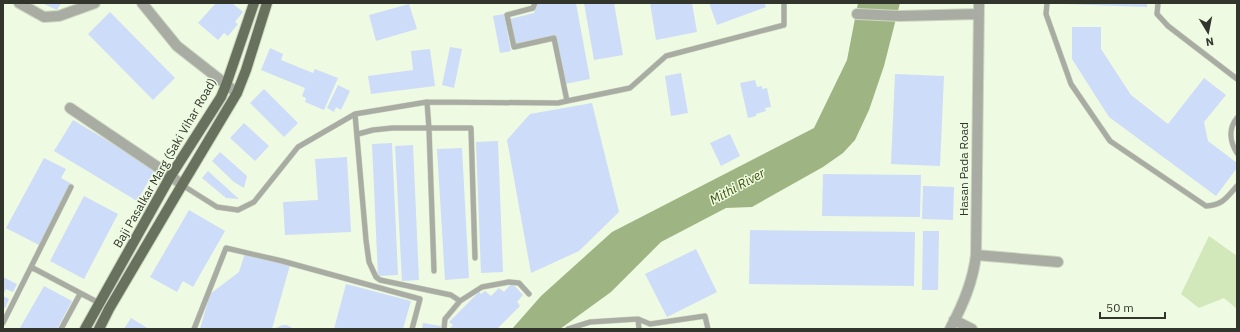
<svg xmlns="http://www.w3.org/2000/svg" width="1240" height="332" font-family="'IBM Plex Sans',sans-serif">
	<rect width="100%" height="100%" fill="#effae2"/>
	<path fill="#d3e8ba" d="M1209,236L1237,256V309L1224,298L1199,308L1181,294Z"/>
	<path fill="#9fb483" d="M858,3H900L884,66L869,110L855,140L843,153L823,167L752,207L726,208L661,242L611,292L560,329H512L541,296L612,232L814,128L847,60Z"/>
	<path fill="#cddcf8" d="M42,3H61L57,10Z
		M216,3H232L243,12L235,22L238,24L228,36L224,33L218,40L198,23Z
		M538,3H576L590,79L565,84L554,36L515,44L510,19L534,13Z
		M584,3H614L623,55L594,60Z
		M650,3H692L697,32L656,40Z
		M709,3H764L766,7L717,25Z
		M1062,3H1147V7L1062,4Z
		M409,4L417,29L376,41L369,15Z
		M110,12L175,78L153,100L88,34Z
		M504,14L511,51L500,53L493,16Z
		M1072,27H1101V49L1131,95L1168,124L1204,78L1226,95L1204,122L1208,141L1237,163V168L1216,196L1109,117L1072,59Z
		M450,47L462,49L454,88L442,85Z
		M270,48L283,54L281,60L313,73L315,69L338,78L324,110L305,102L306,98L302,96L305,88L261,70Z
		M430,49L435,86L371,94L368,76L413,70L411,51Z
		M681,73L688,113L671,116L665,76Z
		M895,74L944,76L940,166L891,164Z
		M755,80L757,87L762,86V89L767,88L771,107L765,108L766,111L756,114V116L748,118L740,83Z
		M338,85L350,91L341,110L336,107L334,112L327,108Z
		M264,89L298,123L284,137L250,103Z
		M592,103L619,212L579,251L531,273L507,140L530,114Z
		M73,120L148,165L156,168L137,201L54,151Z
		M244,123L269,146L255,161L230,138Z
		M730,134L740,156L721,166L710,143Z
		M498,141L503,272L481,273L476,142Z
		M392,143L398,275L378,276L372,144Z
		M413,145L419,280L402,281L395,146Z
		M462,148L469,278L445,280L437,149Z
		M220,152L247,176L244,188L234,182L212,161Z
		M347,157L351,232L285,235L283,202L318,200L315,159Z
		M44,158L66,169L61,178L72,184L39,245L6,228Z
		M208,171L239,199L226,198L202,178Z
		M823,174L921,175L920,217L822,216Z
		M923,186L954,187L953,220L922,219Z
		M84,196L118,214L84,279L50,261Z
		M189,210L225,231L193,287L183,281L177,292L150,277Z
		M750,230L915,232L914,286L749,284Z
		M923,231H939L938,290H922Z
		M696,249L717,292L667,317L645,274Z
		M245,253L290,265L272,329H200L210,294L239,272Z
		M3,277L17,284L13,292L6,289L3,294Z
		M512,283L523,295L517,302L520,306L497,329H449L453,325L449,322L479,292L481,294L485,291L491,296L499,288L504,292Z
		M346,284L411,301L403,329H334Z
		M44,286L72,301L57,329H22L20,328Z
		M3,296L9,299L5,308L3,307Z
		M131,318L149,329H124Z
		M423,323L441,326L440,329H422Z
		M282,325H287L294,329H274Z"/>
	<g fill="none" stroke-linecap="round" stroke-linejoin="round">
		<g stroke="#cdd7c1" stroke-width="6">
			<path id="lane" d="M535,3L533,8L507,15L514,47L554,38L567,101
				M1047,3L1046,14L1071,84L1110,141L1206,206C1223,205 1226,198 1237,186
				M1158,3L1157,14L1168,26L1237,79
				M427,102L429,129L434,271
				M355,114L366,240L369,262L376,277L380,280L451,295L460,301L445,319L444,329
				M1237,118C1228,129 1230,142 1237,153
				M358,134L373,130L392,128H471L475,258
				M182,185L217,207L238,210L254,202L298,147L355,114L427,102L558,103L567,101L630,88L666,56L784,25V3
				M31,267L101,304
				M460,301L482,287L509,282L519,283L529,294
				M638,319L639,329
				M3,323L71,187
				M61,329L80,294
				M194,329L226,248L282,261L420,299L412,329
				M568,329L590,322L638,319L650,324L705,316L708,329"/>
		</g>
		<g stroke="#cdd7c1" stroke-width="12">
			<path id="street" d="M19,3L44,17L59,16L95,3
				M142,3L177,46L237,93
				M857,14L900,16L979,14
				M70,108L171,176L182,185
				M976,255L1058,262
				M954,320L972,329
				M950,329C963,305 973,282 976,255L979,3"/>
		</g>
		<g stroke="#cdd7c1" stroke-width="12">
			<path id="primary" d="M85,329L170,177L221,97L226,85L254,3
				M99,329L109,309L182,185L237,93L246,70L267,3"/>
		</g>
		<use href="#lane" stroke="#a8aca2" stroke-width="5"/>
		<use href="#street" stroke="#a8aca2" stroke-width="10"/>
		<use href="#primary" stroke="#68705e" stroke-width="10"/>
	</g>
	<g text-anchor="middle" stroke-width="3" stroke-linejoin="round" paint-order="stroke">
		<g font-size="12" fill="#31352c" stroke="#effae2">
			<text transform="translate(165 163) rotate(-60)" y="4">Baji Pasalkar Marg (Saki Vihar Road)</text>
			<text transform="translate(964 169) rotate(-90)" y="4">Hasan Pada Road</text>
		</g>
		<g font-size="13" font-style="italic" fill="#3a5206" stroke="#effae2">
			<text transform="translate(737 186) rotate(-29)" y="5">Mithi River</text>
		</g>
	</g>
	<rect width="1240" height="332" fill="none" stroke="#31352c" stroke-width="8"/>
	<g transform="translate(1208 32) rotate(170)" stroke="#effae2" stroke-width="3" paint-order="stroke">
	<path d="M0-3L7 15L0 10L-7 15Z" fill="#31352c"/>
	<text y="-6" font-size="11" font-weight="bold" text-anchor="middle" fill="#31352c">N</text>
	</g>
	<path d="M1100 312v6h65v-6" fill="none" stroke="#31352c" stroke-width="2"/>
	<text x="1106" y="312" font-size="12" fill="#31352c" stroke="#effae2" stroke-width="3" paint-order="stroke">50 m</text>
</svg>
